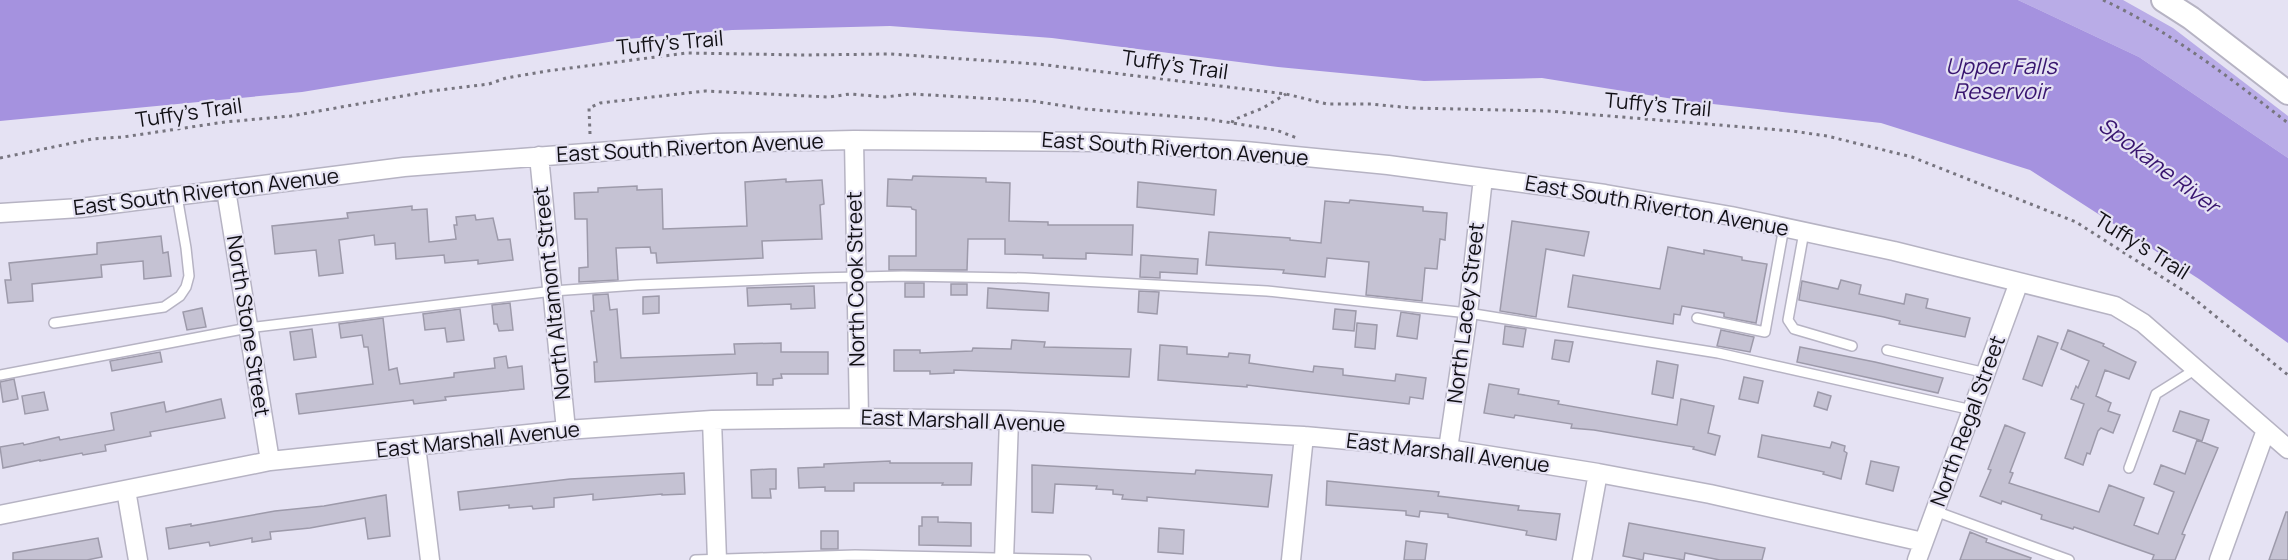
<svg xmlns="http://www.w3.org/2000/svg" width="2288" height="560" font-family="Manrope,sans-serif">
	<rect width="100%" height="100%" fill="#e5e2f3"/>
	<path fill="#b9ace7" d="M2018,0H2123L2173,28L2288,116V158L2139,57Z"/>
	<path fill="#a592df" d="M0,0H2018L2139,57L2288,158V343L2199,279L2030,170L1881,123L1686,101L1542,78L1424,81L1278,67L1052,38L890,26L732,30L627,39L302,92L0,121Z"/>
	<path fill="#c5c2d3" stroke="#9d9aaa" stroke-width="1.5" d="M913,176L986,178V182L1010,183L1009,221L1048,222V225H1133L1132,255L1086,253V259L1043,258V255L1005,254V239H968L967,270H889V256H916V210L912,209L911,207L887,206L888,179L912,180Z
		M786,179V182L822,180L824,204L820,205L822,239L762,241L763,258L657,263L656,253H651L650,247L616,248L618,280L579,282V268L588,267L587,219H575L574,193L598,192V188L637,186V190L662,189L663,229L747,226L745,182Z
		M1138,182L1216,190L1214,215L1137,207Z
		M1350,200L1423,207V211L1447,213L1445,240L1440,239L1437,269L1425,268L1422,301L1366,295L1369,262L1327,258L1325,277L1283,273L1284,270L1206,265L1209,232L1290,238V240L1321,243L1325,201L1349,203Z
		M412,206V210L427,209L429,242L456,239L454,225H457L456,217L475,215L476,220L493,218L498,240L510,239L513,260L478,264V260L445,263L444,255L396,259L395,243L375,245L374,235L339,240L343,273L319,276L316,250L275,254L272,226L348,218L347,213Z
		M1512,221L1589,232L1584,256L1546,249L1536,317L1500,311Z
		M161,236L163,253L168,252L171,276L144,279L143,261L101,265L102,277L32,284L33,301L8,303L5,280H11L9,263L97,254V243Z
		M1668,247L1704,254V250L1742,257V260L1767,264L1756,323L1724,317V313L1682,306L1680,315L1674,314L1673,324L1568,307L1573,275L1660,289Z
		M1141,255L1198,259L1197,274L1160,272V278L1140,277Z
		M1841,280L1861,285L1859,294L1904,304L1906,294L1928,299L1926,308L1970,318L1965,337L1899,324L1900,321L1884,317L1799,300L1802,281L1838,289Z
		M905,283H924V297H905Z
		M951,284H967V295H951Z
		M814,286L815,308L791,309V304L748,306L747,288Z
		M988,288L1049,293L1048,311L987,308Z
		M1139,291L1159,292L1157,314L1138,312Z
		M608,294L610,310L617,309L621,358L735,354L734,344L781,343V352H828V374H781L782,378L773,379V385H757V373L595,382L594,362H597L591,311H594L593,295Z
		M659,296V313L643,314V297Z
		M510,303L513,330L499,331L497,324H494L492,305Z
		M202,308L206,327L187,330L183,312Z
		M460,309L464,340L447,342L445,328L425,330L423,314Z
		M1335,309L1356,311L1354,331L1333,329Z
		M1401,312L1420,315L1417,339L1397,336Z
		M383,318L389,370L397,368L400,384L454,377V373L495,368L494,358L506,356L508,368L522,366L524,389L445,397L446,400L414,404L413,400L299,414L296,394L373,384L368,347H364L362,335L341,338L339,324Z
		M1357,323L1377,325L1375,349L1355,347Z
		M1505,326L1526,329L1523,347L1503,344Z
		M312,329L316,357L294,360L290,332Z
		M1721,330L1754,337L1750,352L1717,346Z
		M2068,330L2104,344L2103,346L2136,362L2129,379L2105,370L2096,396L2111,403L2108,411L2120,415L2113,433L2101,428L2098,431L2090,454L2087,453L2083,465L2065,458L2084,404L2071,399L2076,386L2078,388L2089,361L2061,349Z
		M2038,336L2058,343L2042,386L2023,379Z
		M1012,340L1045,342L1044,347L1131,349L1129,377L954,370V373L930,374V371H894V350H920V353L972,351L973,348L1011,349Z
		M1555,340L1573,342L1569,362L1552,359Z
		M1160,345L1187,347V354L1228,357L1229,353L1250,355L1249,363L1313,372L1314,366L1343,369V375L1395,381L1396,374L1426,378L1423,399L1410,397L1409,404L1247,385V387L1158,380Z
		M1800,347L1875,362L1943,378L1938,393L1797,362Z
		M160,352L162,362L112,371L110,361Z
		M1657,361L1678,365L1673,398L1652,394Z
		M1744,377L1763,381L1758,403L1739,399Z
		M14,379L18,399L3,402L0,382Z
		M1489,384L1519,389L1518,394L1559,401L1558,404L1677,425L1681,399L1714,406L1708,433L1720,436L1715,455L1693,449L1694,447L1594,430L1571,428L1572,424L1515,415L1514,418L1484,413Z
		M44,392L48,410L25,414L22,396Z
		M1818,392L1831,396L1827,410L1814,406Z
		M221,399L225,418L150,432L151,436L105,445L106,451L83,455L82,453L40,461V460L3,468L0,447L23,443L24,445L59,437L60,440L114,430L111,413L164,402L166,412Z
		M2180,411L2209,420L2202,441L2173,431Z
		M2005,425L2025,433L2010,472L2013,473L2009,483L2099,512L2109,485L2144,498L2134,525L2158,534L2174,492L2154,484L2161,465L2185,474L2197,440L2218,448L2182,534L2185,535L2175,560H2152L2154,555L2074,527L2073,529L2041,519L2042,515L2002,501L2001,504L1980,496L1991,470L1988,469Z
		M1762,435L1830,448L1832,442L1845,446L1844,451L1847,453L1841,479L1823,474L1824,472L1758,457Z
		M890,461V463H972L971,485H942L943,483H854V491H825V487L799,488L798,468L824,467V464Z
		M1871,461L1899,467L1893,491L1866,484Z
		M1032,465L1195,474L1196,470L1272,475L1268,507L1147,497V501L1122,499L1123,495L1113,494V490L1096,489L1097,486L1055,484L1053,513L1032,512Z
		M770,469H776V489H770L771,498H752L751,470Z
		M684,473L685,494L662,495V494L593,500V494L554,498V507L533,509L532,506L509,508V505L460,510L458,492L570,479Z
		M1327,481L1430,491L1439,492L1438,496L1519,506L1518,510L1560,514L1556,540L1526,535L1527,531L1448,517V514L1420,511L1419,517L1406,515V511L1326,505Z
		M386,495L390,536L368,539L365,518L310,528L270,532L271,539L252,542V538L210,546L209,542L169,549L166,528L191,524V526L275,511L324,506Z
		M2286,512H2288V560H2269Z
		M922,517H938V522L971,523V546L919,545V526H922Z
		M1629,523L1765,548L1762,560H1720L1685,553L1684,560L1644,553L1643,560L1623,556Z
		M1159,528L1184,530L1183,554L1158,552Z
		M821,531H838V549H821Z
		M1970,532L1987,539L1986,542L2031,558L2030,560H1960Z
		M98,538L102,557L87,560H13V553Z
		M1406,541L1427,544L1425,560H1404Z"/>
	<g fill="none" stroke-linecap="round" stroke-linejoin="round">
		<g stroke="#b6b3c3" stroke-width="12">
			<path id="service" d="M1804,232L1788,320L1794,329L1852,346
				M1697,318L1765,332L1784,227
				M54,323L164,307L180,296L186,287L189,276L186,248L177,196
				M1887,350L1986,373
				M0,375L248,328L553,291L637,285L814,278L903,276L1025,278L1267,291L1468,313L1718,353L1972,410
				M2129,468L2156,394L2196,369
				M1935,511L2069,560
				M695,560L855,555L1086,560"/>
		</g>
		<g stroke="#b6b3c3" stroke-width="21">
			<path id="minor" d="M854,140L859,418
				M539,156L566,430
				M226,190L270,461
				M0,213L80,208L404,167L714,143L854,140L1101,142L1245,151L1388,165L1605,194L1731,216L1894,251L2115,306L2143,323L2288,449
				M712,420L717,560
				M416,446L430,560
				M1448,449L1468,313L1483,178
				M126,490L138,560
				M0,515L270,461L566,430L712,420L859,418L1009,420L1304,436L1448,449L1598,473L1710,494L1923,542
				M1004,560L1009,420
				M1291,560L1304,436
				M1582,560L1598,473
				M1917,560L2019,282
				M2219,560L2266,430"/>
		</g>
		<g stroke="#b6b3c3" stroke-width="26">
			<path id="tertiary" d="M2163,0L2191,18L2288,93"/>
		</g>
		<path stroke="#77757f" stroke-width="3" stroke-dasharray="3 4.5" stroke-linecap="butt" d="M2103,0C2170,31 2230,78 2288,123
			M1232,123L1233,120L1263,108L1286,94
			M590,134L589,108L600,103L705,91L829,97L850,94L885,97L912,94L1032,101L1085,109L1207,119L1276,130L1297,138
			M0,158L92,139L123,137L225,122L291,116L431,91L489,84L506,78L547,71L687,53L803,55L890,54L1038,64L1286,94L1327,104H1371L1412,108L1548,111L1792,131L1827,136L1912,157L2076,222L2187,293L2288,375"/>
		<use href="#service" stroke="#fff" stroke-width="9"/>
		<use href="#minor" stroke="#fff" stroke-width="18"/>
		<use href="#tertiary" stroke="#fff" stroke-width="22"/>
	</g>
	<g text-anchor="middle" stroke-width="4.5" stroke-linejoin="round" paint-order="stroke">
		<g font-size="21" fill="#111015" stroke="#e5e2f3">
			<text transform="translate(670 43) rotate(-5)" y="7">Tuffy's Trail</text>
			<text transform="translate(1175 65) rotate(8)" y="7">Tuffy's Trail</text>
			<text transform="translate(1658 105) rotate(5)" y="7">Tuffy's Trail</text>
			<text transform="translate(189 113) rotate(-8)" y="7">Tuffy's Trail</text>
			<text transform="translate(690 148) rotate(-3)" y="7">East South Riverton Avenue</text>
			<text transform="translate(1175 149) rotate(4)" y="7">East South Riverton Avenue</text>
			<text transform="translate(206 192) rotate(-7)" y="7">East South Riverton Avenue</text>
			<text transform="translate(1657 206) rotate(10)" y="7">East South Riverton Avenue</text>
			<text transform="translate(2142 246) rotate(32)" y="7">Tuffy's Trail</text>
			<text transform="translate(856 279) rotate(-91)" y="7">North Cook Street</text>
			<text transform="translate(552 293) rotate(-96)" y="7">North Altamont Street</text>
			<text transform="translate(1466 313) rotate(-83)" y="7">North Lacey Street</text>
			<text transform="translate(248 326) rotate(81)" y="7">North Stone Street</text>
			<text transform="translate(963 421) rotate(2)" y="7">East Marshall Avenue</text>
			<text transform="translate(1968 421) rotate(-70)" y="7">North Regal Street</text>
			<text transform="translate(478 440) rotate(-6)" y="7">East Marshall Avenue</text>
			<text transform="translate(1448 453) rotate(7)" y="7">East Marshall Avenue</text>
		</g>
		<g font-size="22" font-style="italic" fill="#38156f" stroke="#e5e2f3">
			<text x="2001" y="74">Upper Falls<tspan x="2001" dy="25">Reservoir</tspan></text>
			<text transform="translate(2159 165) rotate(37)" y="8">Spokane River</text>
		</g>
	</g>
</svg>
